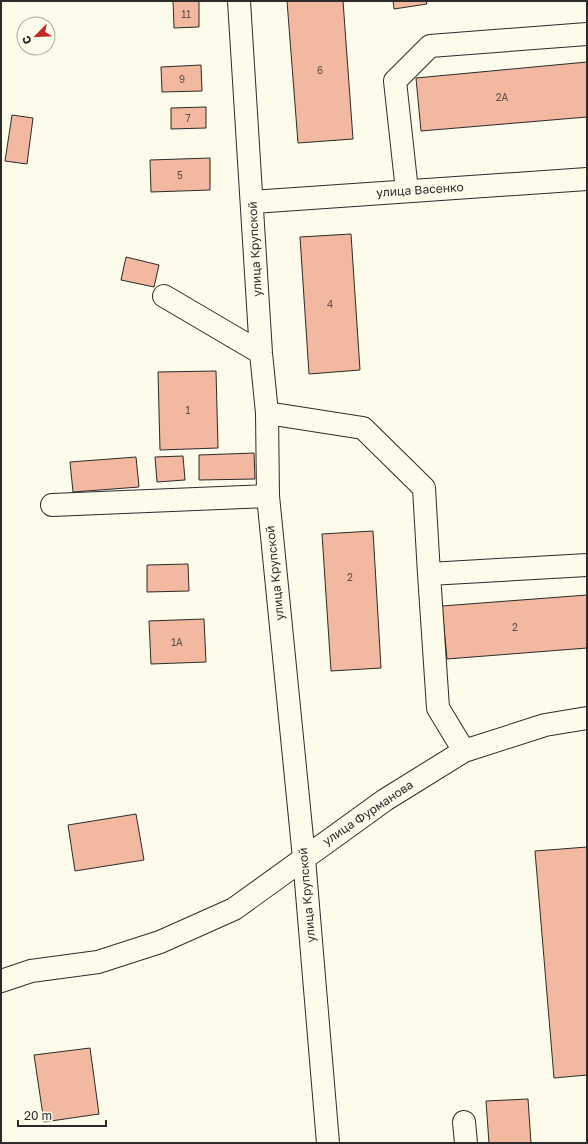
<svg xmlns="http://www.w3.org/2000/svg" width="588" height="1144" font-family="'Golos Text',sans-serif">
	<rect width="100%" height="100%" fill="#fdfbea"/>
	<path fill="#f2b8a0" stroke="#2b2b2b" d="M173,1H199V27L174,28Z
		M287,1H343L353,139L298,143Z
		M393,1H426L427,4L394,9Z
		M587,62V117L421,131L416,78Z
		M201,65L202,91L162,92L161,67Z
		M206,107V128L171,129V108Z
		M12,115L33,118L27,164L5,161Z
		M210,158V190L151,192L150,160Z
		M351,234L360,370L309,374L300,237Z
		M126,257L159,265L154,287L121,280Z
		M216,371L218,448L160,450L158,372Z
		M254,453L255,479L199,480V455Z
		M183,456L185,480L157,482L155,457Z
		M136,457L139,487L73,492L70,462Z
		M373,531L381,668L331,671L322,534Z
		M188,564L189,591L147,592V565Z
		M587,595V648L447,659L442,606Z
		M204,619L206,662L151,664L149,621Z
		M136,814L144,860L75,871L68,825Z
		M587,847V1075L554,1078L535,851Z
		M90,1048L99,1114L44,1122L34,1055Z
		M528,1099L531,1143H489L486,1101Z"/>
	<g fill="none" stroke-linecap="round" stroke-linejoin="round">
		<g stroke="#2b2b2b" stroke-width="24">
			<path id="minor" d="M239,1L261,353L267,413L268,496L304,858L328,1143
				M407,191L395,81L430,46L587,34
				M252,202L587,179
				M164,296L261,353
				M267,413L363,428L424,488L429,574
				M52,505L268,496
				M464,751L438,708L429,574L587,565
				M1,981L31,971L98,962L160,942L234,909L385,800L464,751L545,725L587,718
				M464,1122L466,1143"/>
		</g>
		<use href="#minor" stroke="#fdfbea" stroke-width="22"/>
	</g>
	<g text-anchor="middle" stroke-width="3" stroke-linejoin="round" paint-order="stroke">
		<g font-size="10" fill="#5d4e48">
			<text x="186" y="18">11</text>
			<text x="320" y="74">6</text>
			<text x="182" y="83">9</text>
			<text x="502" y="101">2А</text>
			<text x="188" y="122">7</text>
			<text x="180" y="179">5</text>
			<text x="330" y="308">4</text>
			<text x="188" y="414">1</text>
			<text x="350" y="581">2</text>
			<text x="515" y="631">2</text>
			<text x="177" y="646">1А</text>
		</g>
		<g font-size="12" fill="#2b2b2b" stroke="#fdfbea">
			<text transform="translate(420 190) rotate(-4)" y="4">улица Васенко</text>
			<text transform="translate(255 249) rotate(-93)" y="4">улица Крупской</text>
			<text transform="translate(275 573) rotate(-96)" y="4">улица Крупской</text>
			<text transform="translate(368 813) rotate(-34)" y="4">улица Фурманова</text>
			<text transform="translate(307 895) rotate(-95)" y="4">улица Крупской</text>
		</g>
	</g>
	<rect width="588" height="1144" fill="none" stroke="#2b2b2b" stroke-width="4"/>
	<g transform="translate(36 36) rotate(246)"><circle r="19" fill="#fdfbea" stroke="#a9a89e"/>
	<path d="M0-3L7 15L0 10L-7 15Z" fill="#c62828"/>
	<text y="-6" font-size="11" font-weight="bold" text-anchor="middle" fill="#2b2b2b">С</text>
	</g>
	<path d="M18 1120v6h88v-6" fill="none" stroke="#2b2b2b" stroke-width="2"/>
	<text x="24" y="1120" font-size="12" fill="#2b2b2b" stroke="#fdfbea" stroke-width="3" paint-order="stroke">20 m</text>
</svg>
